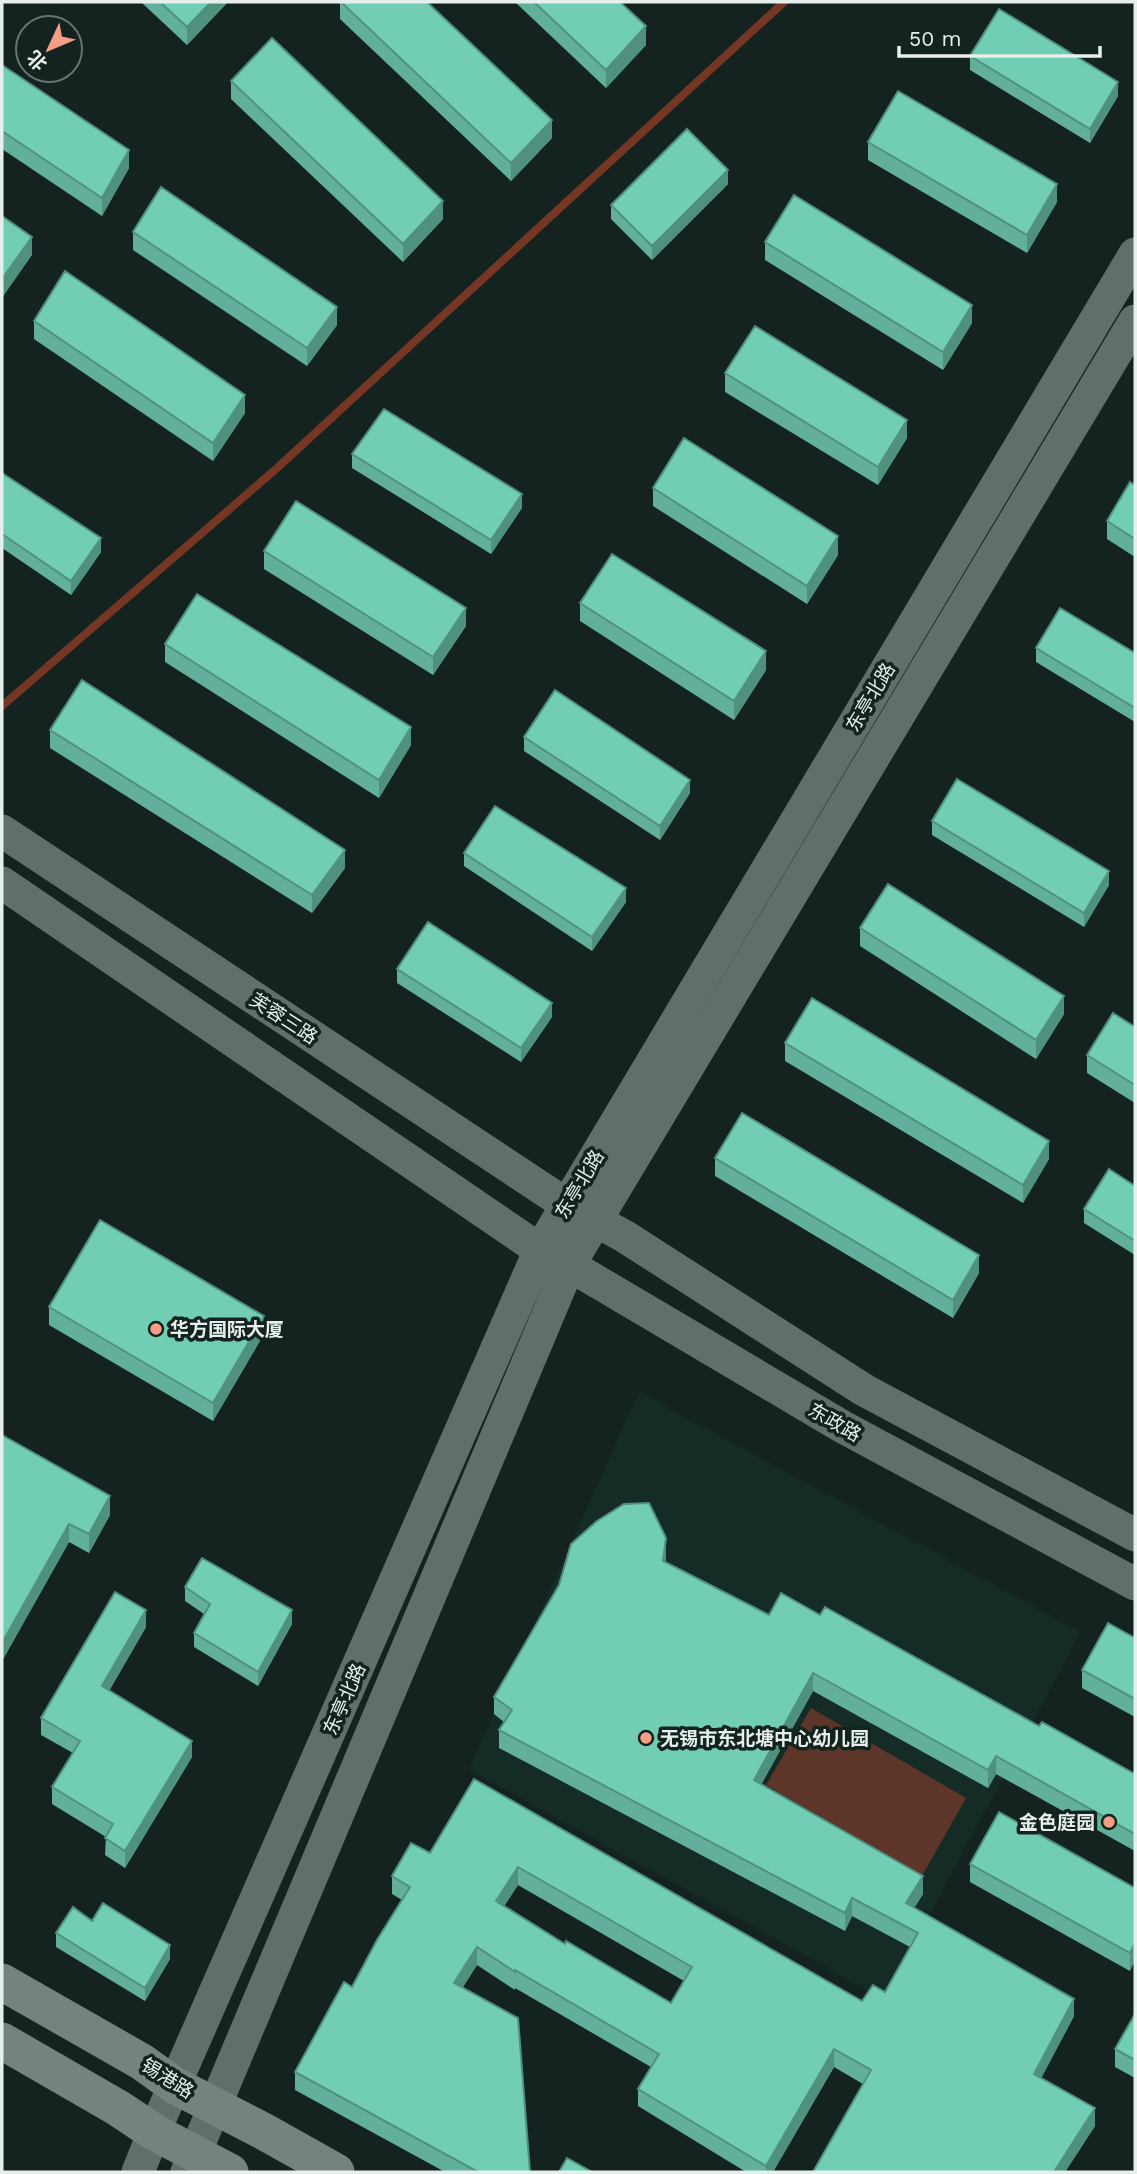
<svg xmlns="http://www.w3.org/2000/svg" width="1137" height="2174" font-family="'Work Sans','Noto Sans SC',sans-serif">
	<rect width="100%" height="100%" fill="#14231f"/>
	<path fill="#152c26" d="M639,1392L1081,1632L884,1999L469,1770Z"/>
	<path fill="#5d3529" d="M811,1708L966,1798L922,1876L766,1785Z"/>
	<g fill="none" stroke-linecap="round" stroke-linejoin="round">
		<path stroke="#753623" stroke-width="8" d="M2,706L276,469L784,2"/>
		<path stroke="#626e6a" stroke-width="33" d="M2,831L567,1205L624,1236L864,1390L1135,1535
			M2,883L540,1250L569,1265L843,1427L1135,1584
			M138,2172L154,2132L540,1250L1135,254
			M187,2172L569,1265L1135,321"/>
		<path stroke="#74837f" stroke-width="37" d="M2,1982L142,2062L174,2085L263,2131L336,2172
			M2,2041L118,2108L154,2132L230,2172"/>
	</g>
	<path fill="#62b09c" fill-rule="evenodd" d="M141,2H227V3L187,45Z
		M340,2H427L552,138L511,181L340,19Z
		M515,2H620L646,45L606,88Z
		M970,56L1118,96L1090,143L970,70Z
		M2,65L129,168L102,216L2,149Z
		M231,81L443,219L403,262L231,99Z
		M868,142L1057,202L1027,253L868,160Z
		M728,184L652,260L611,219V205Z
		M133,232L337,325L307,366L133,250Z
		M765,242L972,323L943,370L765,260Z
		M34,321L245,413L213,461L34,339Z
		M725,373L907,438L878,485L725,392Z
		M352,454L522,508L491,554L352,468Z
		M2,473L101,552L71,595L2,548Z
		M1135,485V557L1107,539V521Z
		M653,488L838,555L807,604L653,506Z
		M264,551L466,626L433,675L264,569Z
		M580,603L766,670L734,720L580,621Z
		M165,644L411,745L379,798L165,662Z
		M1036,648L1135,653V722L1036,662Z
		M50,730L345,868L312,913L50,748Z
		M524,737L690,793L660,840L524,751Z
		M932,821L1109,885L1084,927L932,835Z
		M464,853L626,902L592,951L464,866Z
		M860,928L1064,1014L1036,1059L860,946Z
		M397,969L552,1017L521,1062L397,983Z
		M1135,1027V1103L1087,1073V1055Z
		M785,1043L1049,1159L1023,1203L785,1061Z
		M715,1158L979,1273L953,1318L715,1176Z
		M1135,1186V1255L1084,1223V1209Z
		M49,1307L264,1334L213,1421L49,1325Z
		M2,1435L110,1515L89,1553L69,1542L2,1661Z
		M666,1556L665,1562L769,1615H820L1135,1774V1851L996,1774L988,1788L813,1691L761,1784L923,1894L914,1908L1074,2016L1041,2078L1095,2126L1065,2172H813L863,2084L834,2067L773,2172H746L638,2106V2089L651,2067L515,1988V1990L477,1965L463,1987L530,2172H445L295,2090V2072L352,1987L402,1900L392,1894V1876L430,1853L474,1779L862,2001L885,1992L910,1947L852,1916L845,1931L499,1748V1730L504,1722L494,1714V1697ZM518,1885L684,1981L671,2003L565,1944L504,1906Z
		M185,1587L292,1624L258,1686L194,1647V1633L204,1614L185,1601Z
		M146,1627L109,1691L192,1757L125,1868L105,1855L106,1837L52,1804V1787L73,1753L41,1735V1718Z
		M1135,1638V1717L1082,1688V1670Z
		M970,1864L1135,1888L1130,1971L970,1882Z
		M92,1921L170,1959L145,2001L56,1947V1933Z
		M1135,2014V2078L1115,2067V2049Z"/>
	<path fill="#50907f" d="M211,2L227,3L187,45V27Z
		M646,26V45L606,88V70Z
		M1118,82V96L1090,143V129Z
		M552,120V138L511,181V163Z
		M129,150V168L102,216V198Z
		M728,170V184L652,260V246Z
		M1057,184V202L1027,253V235Z
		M443,201V219L403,262V244Z
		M32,237V255L2,298V279Z
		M972,305V323L943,370V352Z
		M337,307V325L307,366V348Z
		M245,395V413L213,461V443Z
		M907,420V438L878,485V467Z
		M522,494V508L491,554V540Z
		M838,536V555L807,604V586Z
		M101,538V552L71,595V581Z
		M466,608V626L433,675V657Z
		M766,651V670L734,720V701Z
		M411,727V745L379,798V780Z
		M690,780V793L660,840V826Z
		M345,850V868L312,913V895Z
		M1109,871V885L1084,927V913Z
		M626,888V902L592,951V937Z
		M1064,996V1014L1036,1059V1040Z
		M552,1003V1017L521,1062V1048Z
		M1049,1141V1159L1023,1203V1185Z
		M979,1255V1273L953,1318V1300Z
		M264,1316V1334L213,1421V1403Z
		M110,1496V1515L89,1553V1534Z
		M69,1524V1542L2,1661V1643Z
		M666,1538V1556L663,1579V1561Z
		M146,1610V1627L102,1703V1686Z
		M292,1610V1624L258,1686V1672Z
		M813,1673V1691L754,1798V1780Z
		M192,1741V1757L125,1868V1851Z
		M996,1756V1774L988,1788V1770Z
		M518,1867V1885L496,1919V1901Z
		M923,1876V1894L906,1921V1903Z
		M852,1898V1916L845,1931V1913Z
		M1135,1943V1961L1130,1971V1953Z
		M170,1945V1959L145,2001V1988Z
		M477,1947V1965L454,2001V1983Z
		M1074,1999V2016L1034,2092V2074Z
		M834,2049V2067L773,2172H766V2166Z
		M1095,2108V2126L1065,2172H1054Z"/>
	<path fill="#72cdb5" stroke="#50907f" stroke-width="2" fill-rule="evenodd" d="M160,2H211L187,27Z
		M341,2H427L552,120L511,163Z
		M534,2H620L646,26L606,70Z
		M999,9L1118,82L1090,129L970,56Z
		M272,38L443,201L403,244L231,81Z
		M2,65L129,150L102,198L2,131Z
		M898,91L1057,184L1027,235L868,142Z
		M687,129L728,170L652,246L611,205Z
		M161,187L337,307L307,348L133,232Z
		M794,195L972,305L943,352L765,242Z
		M2,216L32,237L2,279Z
		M65,271L245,395L213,443L34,321Z
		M755,326L907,420L878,467L725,373Z
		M384,409L522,494L491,540L352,454Z
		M684,438L838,536L807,586L653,488Z
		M2,473L101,538L71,581L2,534Z
		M1130,482L1135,485V539L1107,521Z
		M296,501L466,608L433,657L264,551Z
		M612,554L766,651L734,701L580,603Z
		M197,594L411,727L379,780L165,644Z
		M1060,608L1135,653V708L1036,648Z
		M82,680L345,850L312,895L50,730Z
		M555,690L690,780L660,826L524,737Z
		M957,779L1109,871L1084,913L932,821Z
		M495,806L626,888L592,937L464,853Z
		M888,884L1064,996L1036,1040L860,928Z
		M428,922L552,1003L521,1048L397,969Z
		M812,998L1049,1141L1023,1185L785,1043Z
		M1113,1013L1135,1027V1085L1087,1055Z
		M742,1113L979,1255L953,1300L715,1158Z
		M1109,1169L1135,1186V1241L1084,1209Z
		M100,1220L264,1316L213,1403L49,1307Z
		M2,1435L110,1496L89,1534L69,1524L2,1643Z
		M649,1503L666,1538L663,1561L769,1615L781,1593L820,1615L825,1607L1039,1726L1042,1722L1135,1774V1834L996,1756L988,1770L813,1673L754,1780L923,1876L906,1903L1074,1999L1034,2074L1095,2108L1054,2172H813L871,2070L834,2049L766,2166L638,2089L659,2054L515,1970V1972L477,1947L454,1983L518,2018L530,2172H478L295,2072L344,1982L352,1987L377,1940L410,1887L392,1876L411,1843L430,1853L474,1779L862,2001L873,1985L885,1992L918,1933L852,1898L845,1913L499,1730L512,1710L494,1697L559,1585L571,1544L597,1521L624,1504ZM518,1867L692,1967L671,2003L566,1941L565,1944L496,1901Z
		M202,1558L292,1610L258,1672L194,1633L210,1604L185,1587Z
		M115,1592L146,1610L102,1686L192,1741L125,1851L105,1838L113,1824L52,1787L80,1741L41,1718Z
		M1108,1623L1135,1638V1699L1082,1670Z
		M999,1812L1135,1888V1943L1130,1953L970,1864Z
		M103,1903L170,1945L145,1988L56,1933L73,1907L92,1921Z
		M1135,2014V2060L1115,2049Z
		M567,2158L592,2172H559Z"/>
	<g fill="#f49e86" stroke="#14231f" stroke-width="2.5">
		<circle cx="156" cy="1329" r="7"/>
		<circle cx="646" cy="1738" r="7"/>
		<circle cx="1109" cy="1822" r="7"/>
	</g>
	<g text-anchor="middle" stroke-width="7" stroke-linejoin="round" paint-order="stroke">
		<g font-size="19" fill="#e6efec" stroke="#14231f">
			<text transform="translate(870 697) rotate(-59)" y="7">东亭北路</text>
			<text transform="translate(284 1018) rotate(33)" y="7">芙蓉三路</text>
			<text transform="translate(579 1184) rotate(-59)" y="7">东亭北路</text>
			<text transform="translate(835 1422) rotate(30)" y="7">东政路</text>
			<text transform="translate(344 1699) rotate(-66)" y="7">东亭北路</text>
			<text transform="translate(168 2078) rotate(32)" y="7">锡港路</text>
		</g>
		<g font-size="19" font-weight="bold" fill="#e6efec" stroke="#14231f" text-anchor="start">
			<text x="170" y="1336">华方国际大厦</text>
			<text x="660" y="1745">无锡市东北塘中心幼儿园</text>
			<text x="1095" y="1829" text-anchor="end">金色庭园</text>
		</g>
	</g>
	<rect width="1137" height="2174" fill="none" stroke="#e6efec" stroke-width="7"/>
	<g transform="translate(49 49) rotate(226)"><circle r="33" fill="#14231f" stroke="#687571" stroke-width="2"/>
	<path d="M0-5L12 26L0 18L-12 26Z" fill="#f49e86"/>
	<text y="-10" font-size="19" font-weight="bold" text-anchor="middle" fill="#e6efec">北</text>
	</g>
	<path d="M899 46v10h201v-10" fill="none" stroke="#e6efec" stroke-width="3.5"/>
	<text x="909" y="46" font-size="21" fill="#e6efec" stroke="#14231f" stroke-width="5" paint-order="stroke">50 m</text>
</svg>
